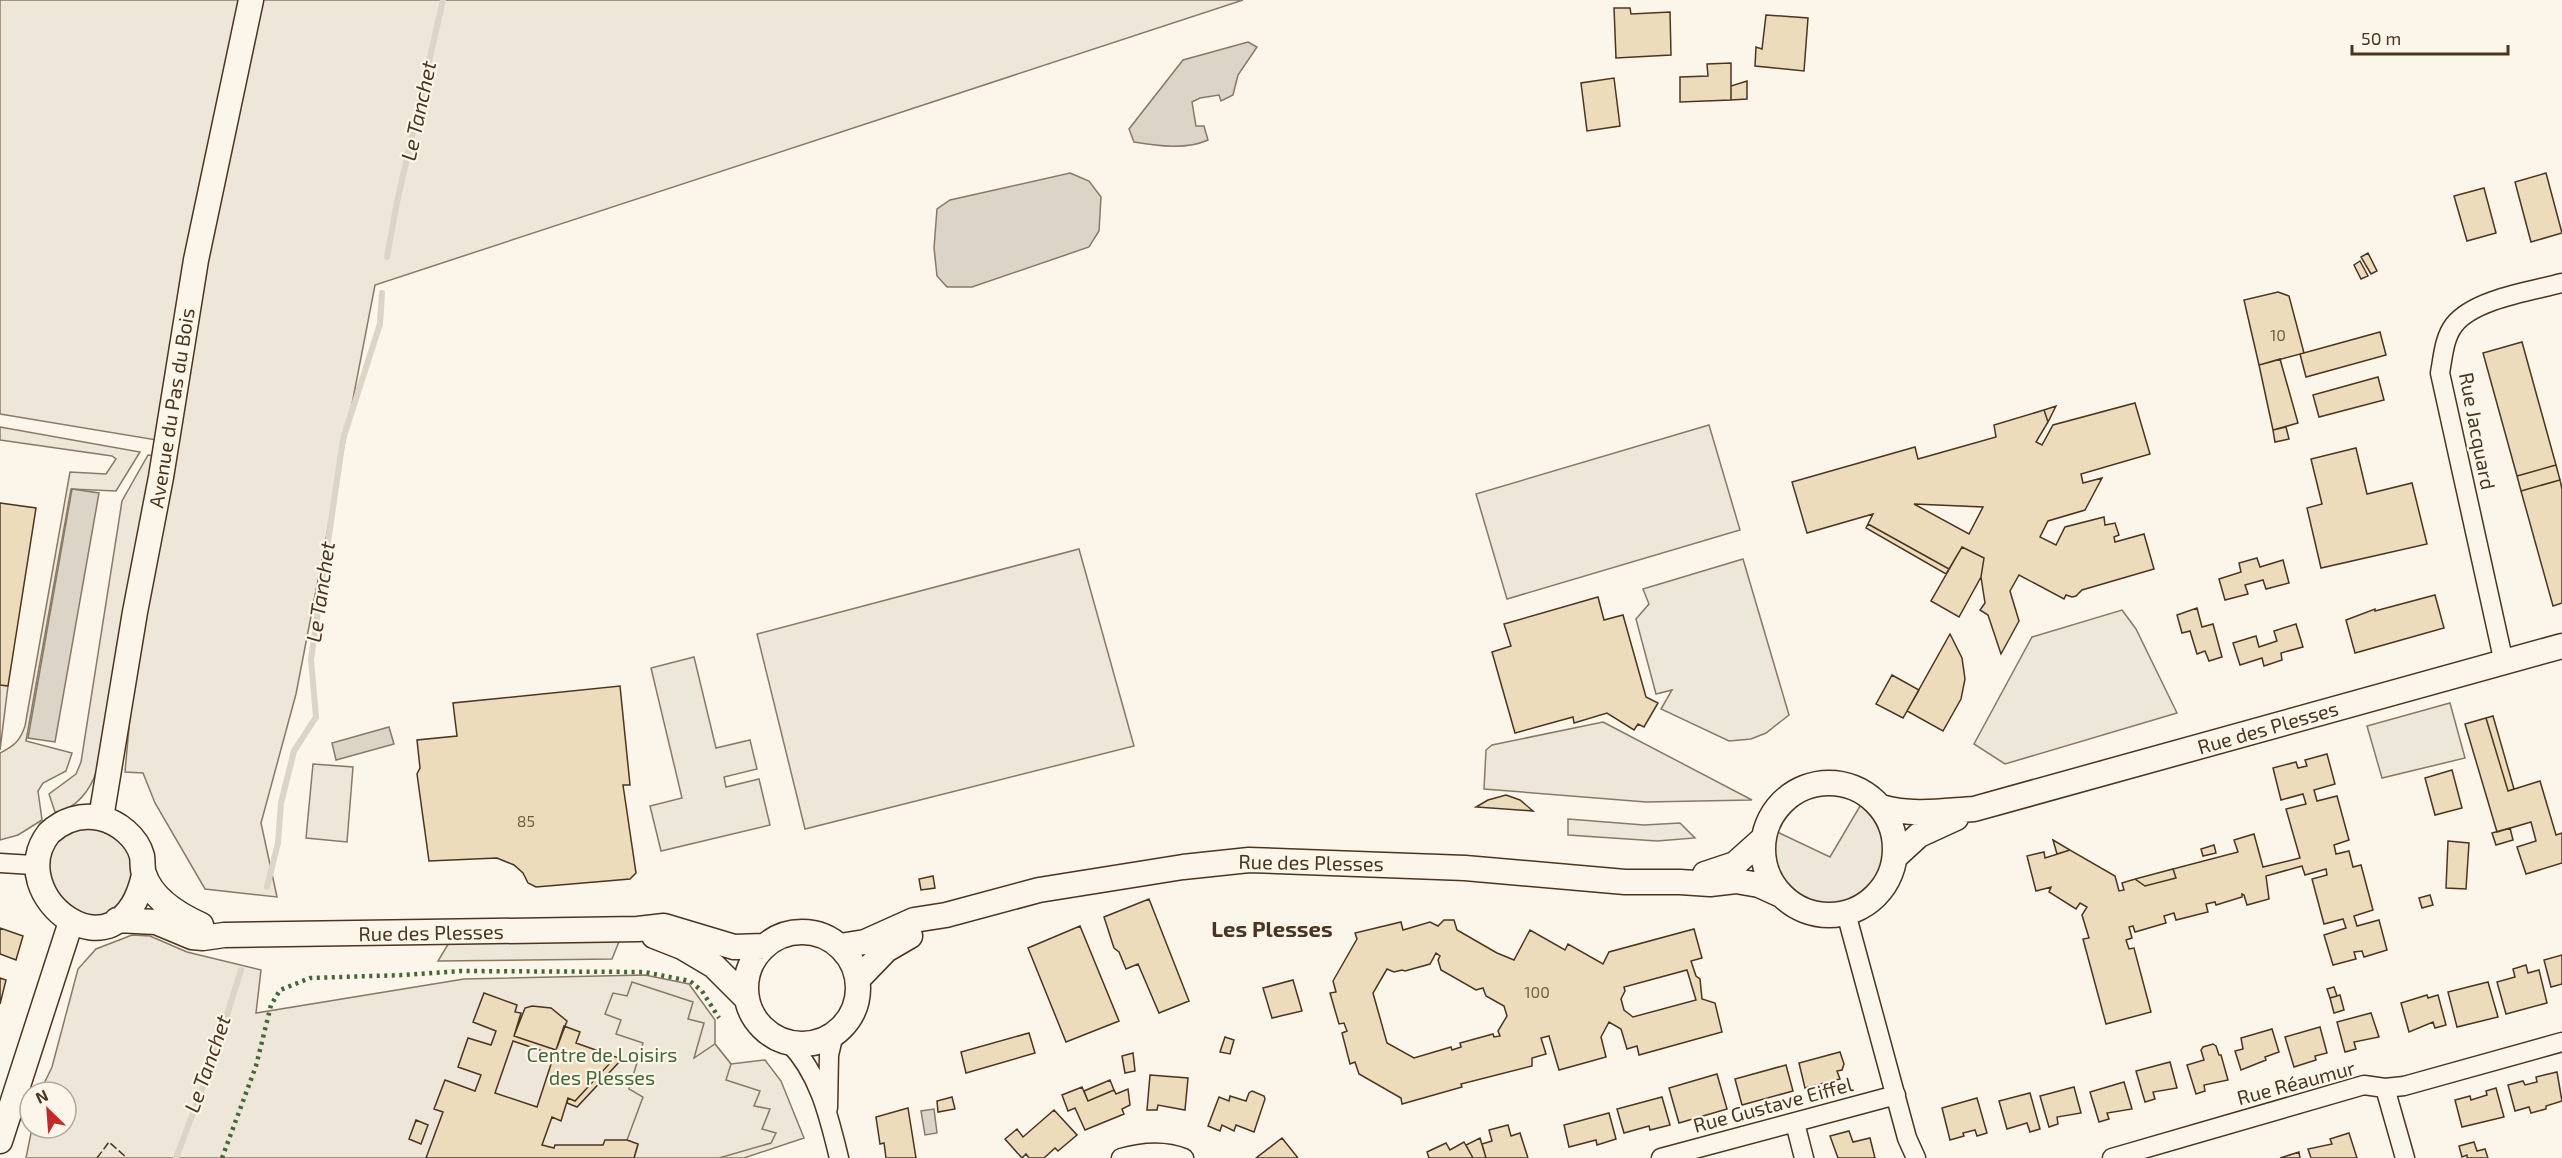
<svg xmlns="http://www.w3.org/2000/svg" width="2562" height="1158" font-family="'Exo 2',sans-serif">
	<rect width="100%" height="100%" fill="#fbf6e9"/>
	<path fill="#ede6d9" stroke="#887966" stroke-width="1.5" d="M0,0H1243L375,285L296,694L261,823L277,897L205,889L155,803L143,773L125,772L131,705L175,443L0,414Z
		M1709,425L1740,530L1507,599L1476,494Z
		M0,427L140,452L116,491L71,489L26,741L72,753L66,771L43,783L38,791L42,820L18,835L0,840V753C14,746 20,741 25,726L70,472L106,474L116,459L112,456L0,440Z
		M148,455L155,456L97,770C91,789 76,810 55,812L49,794L76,774L81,762L122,501Z
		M1079,549L1134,746L805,829L757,634Z
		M1603,722L1752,800L1646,802L1484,789L1486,750L1492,745Z
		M313,764L353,767L347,842L306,838Z
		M1863,801C1870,808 1879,816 1883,826C1894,855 1880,892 1851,904C1821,916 1786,899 1774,871C1769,859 1772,843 1773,830L1830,857Z
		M81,827L96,828L122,841L131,854L135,869L127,897L104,916L89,918L51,898C48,860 39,842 81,827Z
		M132,935L150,936L187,952L261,970L256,1013L464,979L645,975L689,984L715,1020V1044L731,1064L765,1060L781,1081L804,1138L744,1158H26L32,1128H66V1092H40L52,1067L78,969L96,949Z"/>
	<path fill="#ede7d9" stroke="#887966" stroke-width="1.5" d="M1743,559L1789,715L1766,733L1751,739L1729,741L1661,709L1672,690L1656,694L1636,619L1649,604L1643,589Z
		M2122,610L2136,629L2177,713L2005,764L1974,744L2032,637Z
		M694,657L716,748L750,740L757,769L724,777L726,787L759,779L770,825L661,851L650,806L682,798L651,668Z
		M0,685L8,686L0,750Z
		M2450,703L2465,758L2382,778L2367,726Z
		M1568,819L1644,825L1680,823L1695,838L1657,841L1568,835Z
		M620,939L612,959L438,961L450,941Z
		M632,982L693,1002L688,1019L704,1023L694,1058L715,1044L731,1064L726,1080L760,1091L754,1106L770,1109L762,1129L776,1133L771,1143L719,1158H634L638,1145L627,1140L643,1097L629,1089L643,1043L616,1034L621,1020L605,1014L613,993L627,996Z"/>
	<path fill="#dcd4c6" stroke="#887966" stroke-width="1.5" d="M1248,42L1257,47L1238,75L1233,95L1221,101L1219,95L1200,98L1192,102L1196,126H1204L1208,140C1186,150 1158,146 1134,142L1129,129L1183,60Z
		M1070,173L1089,181L1101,197L1099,231L1089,247L972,287H947L937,276L934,248L937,209L950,200Z
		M72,489L99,493L55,742L28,738Z
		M389,727L394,744L336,760L332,743Z
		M934,1109L937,1133L925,1135L921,1111Z"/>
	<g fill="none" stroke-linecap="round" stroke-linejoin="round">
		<path stroke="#dcd4c6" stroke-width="6" d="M387,257L397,202L443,0
			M267,887L278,843L281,803L294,751L316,717L311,659L343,439L380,324L382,293
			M176,1158L212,1063L241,970"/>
	</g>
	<path fill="#ecdcbc" stroke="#4a3520" stroke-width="1.5" fill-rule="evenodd" d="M1614,8H1630L1631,14L1670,12L1671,55L1616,58Z
		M1766,15L1808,18L1804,71L1755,66L1756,47L1762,49Z
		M1731,63V100L1680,102V77L1708,76L1707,64Z
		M1614,78L1620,126L1587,131L1581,83Z
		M1747,81V99L1731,100V86Z
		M2546,173L2562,233L2531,242L2515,182Z
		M2484,188L2496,233L2467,241L2454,196Z
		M2368,253L2377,271L2371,274L2361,257Z
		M2360,261L2368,276L2361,279L2354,265Z
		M2278,292L2289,296L2304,353L2259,365L2244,300Z
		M2380,332L2386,355L2306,377L2300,354Z
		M2522,342L2556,465L2517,476L2483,353Z
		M2280,359L2298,423L2273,430L2259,365Z
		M2378,377L2384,400L2319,417L2313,395Z
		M2135,403L2150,454L2081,474L2083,483L2102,478L2085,510L2048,521L2040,537L2056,545L2065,527L2104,517L2105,525L2115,523L2119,535L2114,537L2115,542L2144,534L2154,569L2082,590L2076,596L2072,597L2066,595L2064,599L2019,575L2010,591L2019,621L2001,654L1988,615L1980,610L1985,603L1981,577L1984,558L1962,547L1949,569L1868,524L1873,514L1807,533L1792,482L1915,447L1918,459L1996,437L1994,425L2044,410L2048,422L2036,442L2042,445L2053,425ZM1914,504L1983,507L1969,534Z
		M2056,406L2048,422L2044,410Z
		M2286,427L2289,439L2275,442L2273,430Z
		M2356,448L2367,494L2412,483L2427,544L2321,568L2307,508L2322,504L2311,459Z
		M2556,465L2560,480L2521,491L2517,476Z
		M2560,480L2562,489V603L2553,606L2521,491Z
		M0,503L36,508L8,686L0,685Z
		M1868,524L1949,569L1946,574L1866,528Z
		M1962,547L1984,558L1981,577L1959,617L1931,601Z
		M2257,558L2260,567L2283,560L2289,583L2266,589L2263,580L2245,585L2248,594L2225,600L2219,579L2241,572L2239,563Z
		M2435,595L2444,628L2355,653L2346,620L2375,609V611Z
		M1598,597L1604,620L1623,615L1646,697L1658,703L1644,727L1638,724L1634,730L1607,713L1574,723L1573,717L1515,733L1492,652L1511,646L1504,624Z
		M2197,608L2202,627L2213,624L2222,657L2209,661L2205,651L2197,654L2190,631L2182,633L2177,615Z
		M2296,624L2303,647L2281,653L2282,660L2264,666L2262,658L2240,665L2233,643L2256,636L2259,647L2277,641L2274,631Z
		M1950,634L1962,658L1965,679L1961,699L1943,731L1907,711Z
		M1892,675L1919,690L1903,718L1876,704Z
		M620,686L630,785H623L636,873L630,879L536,887L528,883L523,873L514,865L497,858L429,861L417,774L420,768L417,740L457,736L453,703Z
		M2493,716L2514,789L2508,791L2486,718Z
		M2486,718L2508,791L2540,781L2556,835L2562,833V863L2526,874L2517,847L2536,841L2531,822L2497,832L2465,724Z
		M2327,754L2335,784L2314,790L2317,801L2337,796L2349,840L2334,845L2336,854L2349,851L2353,867L2361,865L2373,910L2354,916L2357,926L2379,920L2387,950L2364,957L2362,951L2354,952L2356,959L2333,965L2324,935L2346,928L2343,919L2324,924L2312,879L2327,875L2326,869L2305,875L2302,866L2266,876L2269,899L2247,905L2244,895L2242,894V897L2216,905L2215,902L2206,904L2208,912L2176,920L2174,913L2164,916L2166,923L2135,932L2133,926L2129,927L2132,938L2126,940L2129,949L2134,948L2151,1012L2106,1024L2083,939L2089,938L2082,915L2087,907L2080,903L2076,909L2049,892L2051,887L2036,891L2027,856L2044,852L2045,858L2070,850L2115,876L2119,891L2124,890L2122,883L2135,879L2145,886L2176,878L2173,869L2238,852L2234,840L2254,834L2263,867L2300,858L2286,809L2306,804L2303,794L2281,800L2273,768L2296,762L2298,768L2307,766L2305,760Z
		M2452,770L2462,808L2435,815L2425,778Z
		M1506,795L1520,800L1533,811L1476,807L1488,800Z
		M2510,828L2513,840L2496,845L2492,833Z
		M2053,840L2070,850L2057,854Z
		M2448,841L2469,843L2466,889L2446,888Z
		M2214,845L2216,853L2203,856L2201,849Z
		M2173,869L2176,878L2145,886L2135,879Z
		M933,876L935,888L921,890L919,879Z
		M2430,895L2433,905L2422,908L2419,898Z
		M1149,899L1189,1001L1159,1013L1138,964L1126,969L1119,952L1114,948L1104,917Z
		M1444,920H1454L1457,930L1497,953L1514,960L1530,930L1565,950L1568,944L1603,964L1609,952L1694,929L1702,958L1691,961L1696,976L1700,979L1702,999L1715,1003L1722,1032L1639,1055L1637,1046L1627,1049L1621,1029L1609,1022L1601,1037L1606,1057L1559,1070L1549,1036L1541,1038L1546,1054L1532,1058V1066L1461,1084L1462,1087L1402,1104L1401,1098L1359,1074L1355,1062L1350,1064L1342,1033L1347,1031L1344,1023L1339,1024L1330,993L1336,992L1333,981L1357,939L1355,933L1401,922L1403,930L1430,922L1438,926ZM1436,953L1440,956L1438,960L1441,970L1476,990L1483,988L1486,996L1504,1006L1507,1016L1498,1031L1500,1036L1494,1037L1493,1034L1460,1043L1461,1047L1452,1050L1451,1047L1414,1058L1387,1043L1373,993L1387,969L1394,972L1402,970L1405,971L1430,964ZM1687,970L1696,1000L1633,1017L1624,1010L1621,999L1625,991L1624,987Z
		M1080,926L1119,1021L1066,1042L1028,948Z
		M0,928L23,936L16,960L0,954Z
		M2562,955V984L2551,987L2544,960Z
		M2526,965L2528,973L2539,970L2547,1003L2506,1014L2497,982L2515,977L2513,969Z
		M0,978L6,980L0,1004Z
		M1293,980L1302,1011L1272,1018L1263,988Z
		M2488,982L2498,1017L2457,1027L2448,992Z
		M2334,987L2337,996L2330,998L2327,989Z
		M484,993L517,1005L515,1012L521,1013L514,1036L556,1050L564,1026L580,1032L576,1043L607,1054L605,1059L612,1061L575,1101L568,1098L561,1121L552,1117L542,1145L554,1148L555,1145H603L605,1140H627L638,1144L634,1158H426L443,1112L434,1109L445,1080L475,1091L481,1075L458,1067L468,1038L491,1045L496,1031L473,1022ZM513,1041L554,1055L537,1107L495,1093Z
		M2340,995L2344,1010L2334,1013L2330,998Z
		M2427,995L2428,998L2438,995L2446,1025L2435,1028L2433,1022L2409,1032L2401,1003Z
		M532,1006L551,1008L567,1021L556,1050L514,1036L525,1008Z
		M2371,1013L2379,1037L2354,1042L2356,1049L2345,1052L2337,1022Z
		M2320,1027L2327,1053L2315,1056L2316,1060L2294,1067L2285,1037Z
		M2272,1029L2279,1052L2265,1057L2266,1060L2241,1070L2235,1051L2243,1049L2241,1038Z
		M1029,1033L1035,1053L966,1073L961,1052Z
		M1225,1037L1234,1040L1230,1054L1220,1052Z
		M2213,1044L2216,1046L2219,1055H2221L2228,1080L2204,1085L2205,1091L2196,1094L2187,1065L2204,1060L2201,1050L2203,1047Z
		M1840,1052L1844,1064L1842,1070L1837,1071L1840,1079L1805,1088L1799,1063Z
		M1133,1053L1135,1071L1125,1073L1122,1056Z
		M607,1054L622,1059L577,1107L567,1103L568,1098L575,1101L612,1061L605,1059Z
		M2170,1062L2177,1088L2153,1092L2155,1099L2145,1102L2136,1071Z
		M1786,1065L1793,1091L1742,1105L1735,1079Z
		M2557,1072L2562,1101L2546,1106V1109L2531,1113L2529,1107L2515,1111L2508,1085L2523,1081L2525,1085L2537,1082L2536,1077Z
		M1717,1074L1727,1109L1679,1123L1669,1088Z
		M1150,1075L1188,1078L1185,1110L1158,1105L1157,1110H1147Z
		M1110,1080L1114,1090L1088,1101L1084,1091Z
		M2124,1082L2132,1109L2107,1113L2109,1119L2099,1122L2090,1092Z
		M1082,1087L1088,1101L1114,1090L1116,1094L1128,1089L1130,1105L1122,1109L1124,1114L1085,1130L1075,1108L1068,1111L1062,1095Z
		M2074,1087L2081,1113L2057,1117L2058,1124L2049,1127L2040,1096Z
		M2496,1088L2504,1117L2462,1127L2455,1100L2470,1096L2471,1100L2487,1095L2486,1091Z
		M1252,1091L1264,1096L1265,1099L1254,1132L1236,1125L1234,1131L1222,1125L1220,1131L1208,1126L1219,1097L1229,1101L1230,1096L1246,1101L1249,1093Z
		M2030,1093L2040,1129L2030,1132L2027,1123L2007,1129L1999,1101Z
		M952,1097L955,1109L938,1112L937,1101Z
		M1662,1097L1670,1125L1650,1130L1649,1126L1624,1133L1617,1109Z
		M1977,1098L1987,1133L1977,1136L1975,1130L1963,1133L1964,1136L1950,1140L1942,1108Z
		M908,1108L916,1158H886L884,1143L880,1144L876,1117Z
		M1054,1110L1077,1135L1058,1151L1055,1148L1044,1158H1029L1026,1154L1022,1158L1005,1139L1017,1129L1023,1137Z
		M1609,1113L1616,1139L1597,1145L1596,1140L1569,1147L1564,1125Z
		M416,1120L428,1125L421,1144L409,1139Z
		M1508,1125L1511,1136L1520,1133L1528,1158H1486L1482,1144L1492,1141L1489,1130Z
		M1849,1131L1853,1142L1870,1138L1875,1158H1838L1830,1136Z
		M2349,1133L2357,1158H2311L2308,1149L2332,1144L2330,1139Z
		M1282,1138L1298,1158H1256Z
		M1480,1138L1486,1158H1473L1466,1145Z
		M1464,1142L1473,1158H1429L1427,1152L1446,1143L1450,1150Z
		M2474,1142L2477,1151L2485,1149L2488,1158H2467V1155L2462,1157L2459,1146Z
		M2299,1152L2300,1158H2280Z"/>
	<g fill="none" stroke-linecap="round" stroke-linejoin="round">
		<g stroke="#4a3520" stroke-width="21">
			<path id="minor" d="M2504,663L2440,373C2443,357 2444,338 2454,325C2474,299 2532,291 2562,283
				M0,863L33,865
				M1846,913L1907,1138L1916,1158
				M789,1043C819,1073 829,1117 839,1158
				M2385,1088L2405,1158
				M828,1108L829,1055L834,1034
				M1795,1123L1804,1158
				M1121,1158C1142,1152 1164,1150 1184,1158
				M1661,1158L1896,1095
				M2112,1158L2364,1085L2385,1088L2404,1086L2562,1042"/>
		</g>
		<g stroke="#4a3520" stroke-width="27">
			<path id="tertiary" d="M1763 849a66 66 0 1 1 132 0a66 66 0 1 1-132 0Z
				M1881,807C1913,816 1942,811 1974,809L2562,646
				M101,818L135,612L161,477L196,260L251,0
				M1895,857L1919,835L1956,818
				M1705,874L1735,864L1764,838
				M144,875C119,987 0,895 49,833C63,820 81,814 100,818C118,822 137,837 142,856C143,862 142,869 144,874C152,899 179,915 201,925
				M117,920L156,922L192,937L203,938L224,935L638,929L664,926L734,947L764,946
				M746 988a56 56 0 1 1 112 0a56 56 0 1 1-112 0Z
				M654,936L682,947L714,966L747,999
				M840,946L865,942L914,920L946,915L1039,890L1183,867L1249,860L1465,868L1625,882H1680L1710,884L1736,881L1759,885L1781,895
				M858,979L886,950L910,936
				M0,1141L70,925"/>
		</g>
		<use href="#minor" stroke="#fbf6e9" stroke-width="18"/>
		<use href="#tertiary" stroke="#fbf6e9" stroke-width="24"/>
		<path stroke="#436837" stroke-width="4.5" stroke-dasharray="3 4.5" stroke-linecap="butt" d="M222,1158L256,1066L271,1005L280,990L310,978L404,975L461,971L644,972L690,981L702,991L719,1018"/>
		<path stroke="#4a3520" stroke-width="1.5" stroke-dasharray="8 3" stroke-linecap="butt" d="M97,1158L109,1142L127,1158"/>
	</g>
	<g text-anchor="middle" stroke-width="4.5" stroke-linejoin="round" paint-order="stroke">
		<g font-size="16" fill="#725f47">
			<text x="2278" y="341">10</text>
			<text x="526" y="827">85</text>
			<text x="1537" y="998">100</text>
		</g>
		<g font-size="20" fill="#4a3520" stroke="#fbf6e9">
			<text transform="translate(172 408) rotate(-81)" y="7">Avenue du Pas du Bois</text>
			<text transform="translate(2477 431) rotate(79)" y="7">Rue Jacquard</text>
			<text transform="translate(2268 728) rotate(-16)" y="7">Rue des Plesses</text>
			<text transform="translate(1311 863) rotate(1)" y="7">Rue des Plesses</text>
			<text transform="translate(431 933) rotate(-1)" y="7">Rue des Plesses</text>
			<text transform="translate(2296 1083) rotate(-15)" y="7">Rue Réaumur</text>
			<text transform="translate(1773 1105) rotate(-15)" y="7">Rue Gustave Eiffel</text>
		</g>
		<g font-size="20" fill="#436837" stroke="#fbf6e9">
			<text x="602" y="1062">Centre de Loisirs<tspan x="602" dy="23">des Plesses</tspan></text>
		</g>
		<g font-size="21" font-style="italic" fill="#4a3520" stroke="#fbf6e9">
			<text transform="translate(419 111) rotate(-78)" y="7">Le Tanchet</text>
			<text transform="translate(321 592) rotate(-82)" y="7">Le Tanchet</text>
			<text transform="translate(208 1064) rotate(-71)" y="7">Le Tanchet</text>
		</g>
		<g font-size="22" font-weight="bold" fill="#4a3520" stroke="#fbf6e9">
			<text x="1272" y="937">Les Plesses</text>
		</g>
	</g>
	<g transform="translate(48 1110) rotate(335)"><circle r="28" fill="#fbf6e9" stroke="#b4a999" stroke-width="1.5"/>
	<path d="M0-4.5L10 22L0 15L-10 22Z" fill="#c62828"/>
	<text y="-9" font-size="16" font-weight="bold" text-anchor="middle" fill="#4a3520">N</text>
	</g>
	<path d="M2352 45v9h156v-9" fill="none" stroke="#4a3520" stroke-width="3"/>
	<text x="2361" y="45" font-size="18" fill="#4a3520" stroke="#fbf6e9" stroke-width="4.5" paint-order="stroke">50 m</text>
</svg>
